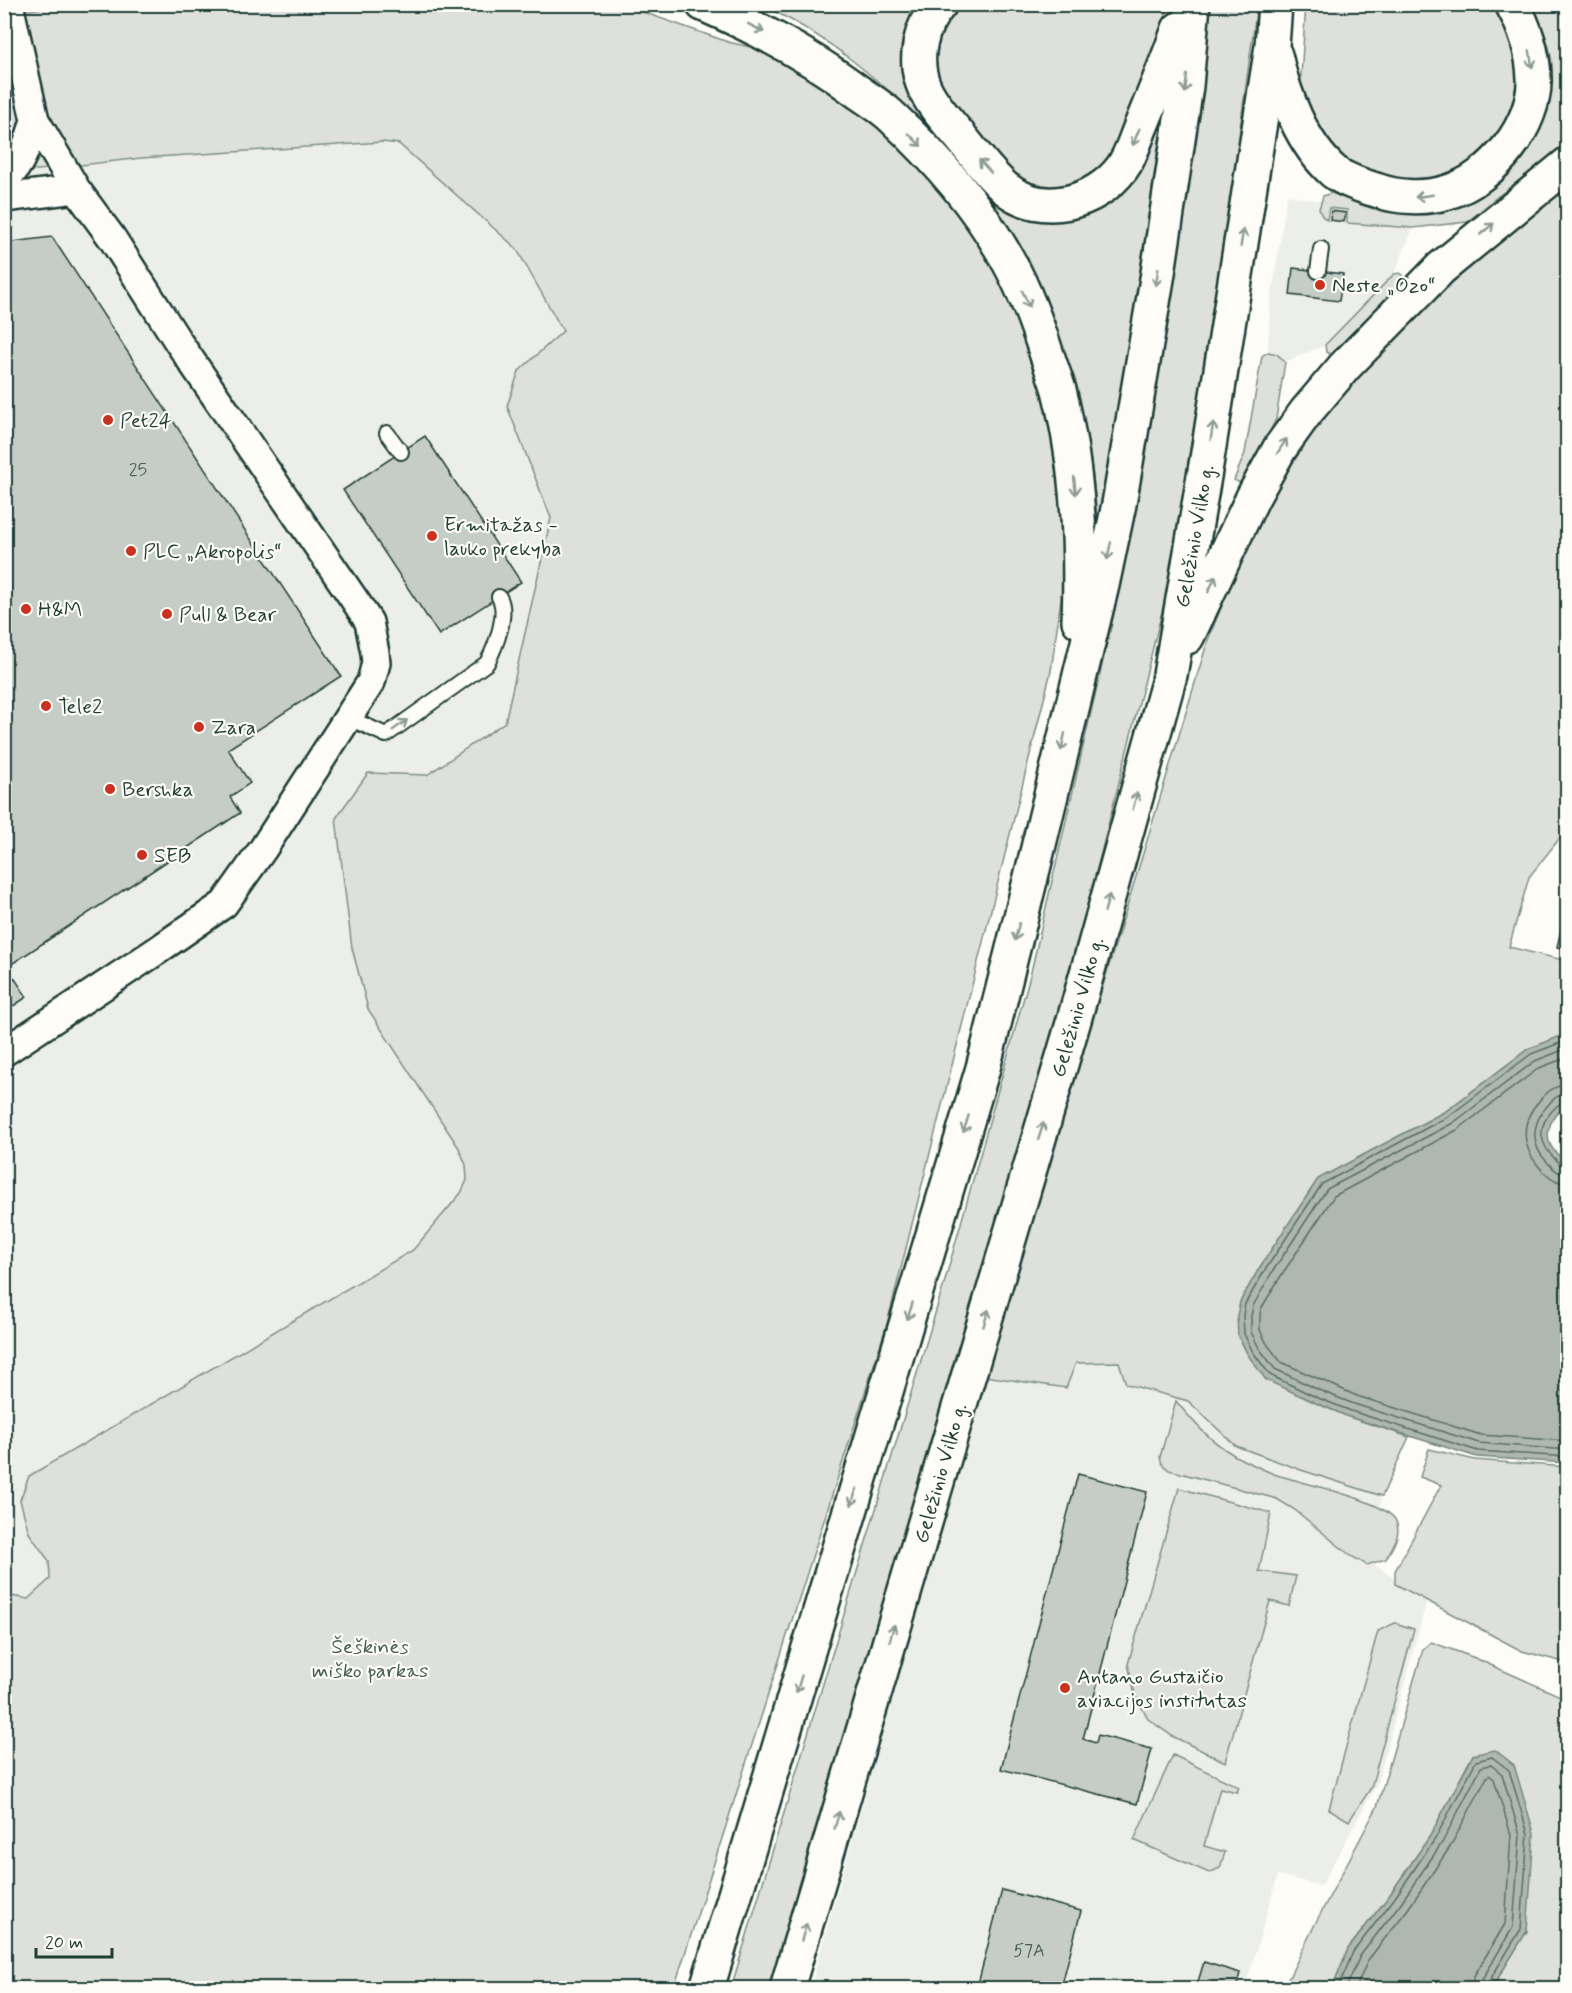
<svg xmlns="http://www.w3.org/2000/svg" width="1572" height="1993" font-family="Mynerve,sans-serif">
	<rect width="100%" height="100%" fill="#fdfcf7"/>
	<filter id="ink" filterUnits="userSpaceOnUse"><feTurbulence type="fractalNoise" baseFrequency=".0167" numOctaves="2"/><feDisplacementMap in="SourceGraphic" scale="12" xChannelSelector="R" yChannelSelector="G"/><feConvolveMatrix kernelMatrix="1 2 1 2 8 2 1 2 1" color-interpolation-filters="sRGB"/></filter>
	<g filter="url(#ink)">
		<path fill="#eceee9" d="M383,142L399,144L516,248L563,331L519,371L507,406L551,518L505,722L427,775L368,773V1009L459,1148L466,1165L467,1180L461,1193L413,1250L29,1476V1533L49,1561L50,1579L28,1599L5,1595V174L141,158Z
			M1287,195L1320,201L1322,216L1327,220L1329,208L1347,210L1348,223L1413,228L1394,274L1325,345L1285,362L1277,354L1268,352L1270,308Z
			M1120,1362L1126,1384L1188,1401L1236,1446L1301,1470L1382,1496L1369,1561L1427,1600L1377,1784L1321,1886L1278,1875L1245,1988H810L984,1376L1076,1363Z"/>
		<path fill="#dde0db" stroke="#7e8e88" stroke-width="1.5" d="M67,4L623,5L728,42L785,55L896,138L976,233L1005,287L1040,377L1059,465L1065,530L1064,577L1051,671L887,1324L674,1988H5V1595L28,1599L50,1579L49,1561L29,1533L20,1500L29,1476L413,1250L461,1193L467,1180L466,1165L459,1148L368,1009L352,948L336,818L368,773L427,775L505,722L551,518L507,406L519,371L563,331L516,248L399,144L383,142L141,158L5,174L4,14Z
			M975,4L1167,5L1163,40L1109,165L1100,175L1050,193L1012,177L940,88L933,62L935,34L953,9L959,5L964,9Z
			M760,5H923L916,99L930,128C878,80 826,33 760,5Z
			M1211,5H1257L1227,223L1167,592L1048,1063L769,1988H731L944,1284L1031,972L1121,583L1160,358L1197,121Z
			M1306,5H1493L1507,27L1520,67L1513,100L1502,132L1480,158L1447,176L1420,182L1391,180L1340,160L1322,140L1302,95L1301,75Z
			M1531,5H1567V145L1497,197L1467,222L1413,228L1347,223V210L1329,208L1327,220L1322,216L1319,209L1323,196L1331,193C1348,198 1364,208 1382,211C1400,215 1433,214 1451,209C1509,190 1555,126 1552,65C1550,44 1541,22 1531,5Z
			M1166,94L1134,312L1098,526C1094,491 1092,456 1084,422C1066,337 1027,266 985,192L1074,217Z
			M1567,184V829L1529,877L1509,947L1567,961V1034L1528,1049L1446,1111L1318,1179L1260,1267L1240,1302L1238,1335L1248,1355L1316,1403L1349,1417L1409,1437L1382,1496L1301,1470L1236,1446L1188,1401L1126,1384L1119,1362L1076,1363L1066,1388L984,1376L1208,640C1231,582 1254,525 1287,472C1359,357 1464,270 1567,184Z
			M1400,273L1403,277L1402,284L1337,354L1331,355L1326,352L1325,345L1394,274Z
			M1268,352L1277,354L1285,362L1276,419L1264,443L1240,483L1234,480L1245,453L1262,356Z
			M1176,1401C1196,1426 1216,1447 1245,1461C1254,1465 1264,1470 1274,1474C1297,1482 1386,1500 1396,1521C1402,1535 1392,1547 1386,1559L1367,1565L1351,1556L1295,1510L1277,1499L1169,1470L1162,1464L1160,1457Z
			M1429,1449L1475,1460L1567,1467V1663L1522,1651L1395,1584V1571L1441,1485L1420,1477Z
			M1179,1488L1271,1513L1259,1571L1296,1576L1289,1606L1270,1601L1225,1762L1172,1736L1148,1719L1135,1695L1128,1664Z
			M1395,1623L1414,1629L1371,1788L1349,1821L1329,1809L1378,1631Z
			M1431,1642L1475,1658L1567,1699V1988H1492L1527,1931L1473,1755L1430,1836L1389,1896L1348,1949L1332,1988H1284L1315,1924L1377,1807L1423,1649Z
			M1173,1755L1239,1787L1237,1792L1220,1788L1204,1846L1225,1852L1220,1868L1209,1873L1134,1840Z"/>
		<path fill="#aeb8b1" stroke="#75877f" stroke-width="1.5" d="M1566,1034L1567,1107C1553,1112 1543,1132 1551,1146C1554,1152 1562,1158 1567,1163V1463L1477,1457L1349,1417L1316,1403L1266,1380L1248,1355L1238,1335L1237,1315L1240,1302L1260,1267L1318,1179L1446,1111L1528,1049Z
			M1495,1750L1514,1765L1534,1833L1527,1931L1492,1988H1332L1348,1949L1389,1896L1430,1836L1473,1755Z"/>
		<g fill="none" stroke-linecap="round" stroke-linejoin="round">
			<path stroke="#586e66" stroke-width="1.5" d="M1568,1040L1531,1054L1449,1116L1322,1184L1265,1270L1245,1304L1243,1315L1244,1334L1253,1352L1270,1375L1318,1398L1351,1411L1478,1451L1568,1457
				M1568,1048L1535,1061L1453,1123L1327,1189L1271,1274L1253,1306L1251,1316V1332L1259,1348L1275,1369L1321,1391L1354,1404L1479,1443L1568,1450
				M1568,1057L1539,1068L1457,1130L1334,1196L1279,1279L1261,1309L1260,1316V1330L1267,1344L1281,1362L1357,1396L1481,1435L1568,1441
				M1568,1085C1555,1085 1548,1091 1540,1100C1518,1123 1522,1150 1543,1171C1551,1178 1557,1183 1568,1184
				M1568,1094C1558,1094 1554,1098 1548,1105C1531,1123 1530,1146 1548,1163C1554,1169 1558,1174 1568,1175
				M1568,1101C1560,1102 1557,1106 1552,1111C1536,1128 1540,1145 1556,1160C1560,1164 1562,1166 1568,1167
				M1338,1988L1353,1952L1394,1899L1435,1839L1476,1761L1492,1757L1509,1770L1528,1834L1521,1929L1488,1983V1988
				M1346,1988L1360,1956L1400,1904L1442,1843L1481,1767L1491,1765L1502,1774L1520,1835L1513,1927L1482,1980L1480,1988
				M1356,1988L1368,1960L1408,1909L1450,1847L1487,1777L1489,1775L1494,1779L1511,1835L1505,1924L1474,1976L1471,1988"/>
		</g>
		<path fill="#c6cdc7" stroke="#1f3d34" stroke-width="1.5" d="M1331,211L1346,213L1344,222L1330,220Z
			M52,237L341,676L228,749L250,783L230,797L240,813L7,967L27,997L4,1012V243Z
			M1293,268L1343,274L1339,301L1290,295Z
			M425,436L521,582L439,635L343,490Z
			M1567,905H1568V950L1557,947Z
			M1078,1474L1147,1492L1083,1739L1096,1743L1098,1735L1152,1749L1137,1804L1001,1769Z
			M1002,1890L1081,1911L1061,1988H977Z
			M1204,1962L1240,1973L1236,1988H1196Z"/>
		<g fill="none" stroke-linecap="round" stroke-linejoin="round">
			<g stroke="#1f3d34" stroke-width="18">
				<path id="service" d="M1318,271L1321,249
					M387,433L401,452
					M349,718L386,735L487,663C495,648 509,613 499,597"/>
			</g>
			<g stroke="#1f3d34" stroke-width="32">
				<path id="minor" d="M4,181C22,166 29,141 35,120
					M4,198L76,189
					M4,1052L155,952L224,904L263,849L371,682L376,663L375,653L369,622L356,602L179,343L112,238L76,189L35,120L9,4"/>
			</g>
			<g stroke="#1f3d34" stroke-width="38">
				<path id="trunk" d="M703,4C758,28 809,55 857,91C868,99 880,106 890,115C934,156 975,202 1005,255C1021,282 1033,313 1043,343C1048,359 1054,374 1059,390C1078,465 1082,544 1079,621
					M940,4C920,26 912,61 925,89C934,108 950,124 963,140C976,156 989,174 1005,188C1042,218 1096,203 1122,168C1131,156 1135,140 1141,126C1154,94 1167,62 1179,29
					M1275,55C1284,96 1302,144 1334,172C1346,181 1362,186 1376,190C1398,198 1425,199 1448,192C1492,179 1536,125 1534,78C1533,52 1525,27 1512,4
					M1187,637L1253,497L1280,448L1306,412L1345,366L1441,268L1568,164
					M707,1988L983,1068L1034,865L1102,585L1119,504L1158,273L1186,86L1193,4
					M787,1988L1074,1020L1170,675L1207,459L1272,46L1275,4"/>
			</g>
			<use href="#service" stroke="#fdfcf7" stroke-width="14"/>
			<use href="#minor" stroke="#fdfcf7" stroke-width="27"/>
			<use href="#trunk" stroke="#fdfcf7" stroke-width="33"/>
		</g>
		<defs><path id="oneway-shaft" d="M-6 0H5M1.5-3L5.5 0L1.5 3" fill="none" stroke-width="1.6" stroke-linecap="round" stroke-linejoin="round" transform="scale(1.5)"/></defs>
		<g stroke="#8e9c96">
			<use href="#oneway-shaft" transform="translate(756 28) rotate(27)"/>
			<use href="#oneway-shaft" transform="translate(1531 59) rotate(82)"/>
			<use href="#oneway-shaft" transform="translate(1186 84) rotate(96)"/>
			<use href="#oneway-shaft" transform="translate(1136 137) rotate(112)"/>
			<use href="#oneway-shaft" transform="translate(915 140) rotate(45)"/>
			<use href="#oneway-shaft" transform="translate(985 166) rotate(-132)"/>
			<use href="#oneway-shaft" transform="translate(1424 196) rotate(172)"/>
			<use href="#oneway-shaft" transform="translate(1487 229) rotate(-40)"/>
			<use href="#oneway-shaft" transform="translate(1242 238) rotate(-81)"/>
			<use href="#oneway-shaft" transform="translate(1157 277) rotate(99)"/>
			<use href="#oneway-shaft" transform="translate(1026 299) rotate(65)"/>
			<use href="#oneway-shaft" transform="translate(1212 431) rotate(-81)"/>
			<use href="#oneway-shaft" transform="translate(1282 446) rotate(-57)"/>
			<use href="#oneway-shaft" transform="translate(1075 486) rotate(84)"/>
			<use href="#oneway-shaft" transform="translate(1109 551) rotate(102)"/>
			<use href="#oneway-shaft" transform="translate(1212 584) rotate(-65)"/>
			<use href="#oneway-shaft" transform="translate(400 725) rotate(-35)"/>
			<use href="#oneway-shaft" transform="translate(1063 742) rotate(103)"/>
			<use href="#oneway-shaft" transform="translate(1135 801) rotate(-75)"/>
			<use href="#oneway-shaft" transform="translate(1107 903) rotate(-74)"/>
			<use href="#oneway-shaft" transform="translate(1017 932) rotate(104)"/>
			<use href="#oneway-shaft" transform="translate(966 1124) rotate(107)"/>
			<use href="#oneway-shaft" transform="translate(1041 1131) rotate(-73)"/>
			<use href="#oneway-shaft" transform="translate(910 1311) rotate(107)"/>
			<use href="#oneway-shaft" transform="translate(986 1318) rotate(-73)"/>
			<use href="#oneway-shaft" transform="translate(854 1497) rotate(107)"/>
			<use href="#oneway-shaft" transform="translate(892 1633) rotate(-74)"/>
			<use href="#oneway-shaft" transform="translate(799 1684) rotate(107)"/>
			<use href="#oneway-shaft" transform="translate(837 1820) rotate(-74)"/>
			<use href="#oneway-shaft" transform="translate(804 1932) rotate(-73)"/>
		</g>
	</g>
	<g fill="#c8321e" stroke="#fdfcf7" stroke-width="2">
		<circle cx="1320" cy="285" r="6"/>
		<circle cx="108" cy="420" r="6"/>
		<circle cx="432" cy="536" r="6"/>
		<circle cx="131" cy="551" r="6"/>
		<circle cx="26" cy="609" r="6"/>
		<circle cx="167" cy="614" r="6"/>
		<circle cx="46" cy="706" r="6"/>
		<circle cx="199" cy="727" r="6"/>
		<circle cx="110" cy="789" r="6"/>
		<circle cx="142" cy="855" r="6"/>
		<circle cx="1065" cy="1688" r="6"/>
	</g>
	<g text-anchor="middle" stroke-width="4.5" stroke-linejoin="round" paint-order="stroke">
		<g font-size="18" fill="#496159">
			<text x="138" y="475">25</text>
			<text x="1029" y="1956">57A</text>
		</g>
		<g font-size="21" fill="#1f3d34" stroke="#fdfcf7" text-anchor="start">
			<text x="1332" y="292">Neste „Ozo“</text>
			<text x="120" y="427">Pet24</text>
			<text x="444" y="531">Ermitažas -<tspan x="444" dy="24">lauko prekyba</tspan></text>
			<text x="143" y="558">PLC „Akropolis“</text>
			<text x="38" y="616">H&amp;M</text>
			<text x="179" y="621">Pull &amp; Bear</text>
			<text x="58" y="713">Tele2</text>
			<text x="211" y="734">Zara</text>
			<text x="122" y="796">Bershka</text>
			<text x="154" y="862">SEB</text>
			<text x="1077" y="1683">Antano Gustaičio<tspan x="1077" dy="24">aviacijos institutas</tspan></text>
		</g>
		<g font-size="21" fill="#1f3d34" stroke="#fdfcf7">
			<text transform="translate(1194 536) rotate(-80)" y="7">Geležinio Vilko g.</text>
			<text transform="translate(1077 1007) rotate(-74)" y="7">Geležinio Vilko g.</text>
			<text transform="translate(940 1473) rotate(-74)" y="7">Geležinio Vilko g.</text>
		</g>
		<g font-size="21" fill="#455e55" stroke="#fdfcf7">
			<text x="370" y="1653">Šeškinės<tspan x="370" dy="24">miško parkas</tspan></text>
		</g>
	</g>
	<rect width="1572" height="1993" fill="none" stroke="#fdfcf7" stroke-width="24"/>
	<rect x="12" y="12" width="1548" height="1969" fill="none" stroke="#1f3d34" stroke-width="2" filter="url(#ink)"/>
	<path d="M36 1948v9h76v-9" fill="none" stroke="#1f3d34" stroke-width="3"/>
	<text x="45" y="1948" font-size="18" fill="#1f3d34" stroke="#fdfcf7" stroke-width="4.5" paint-order="stroke">20 m</text>
</svg>
